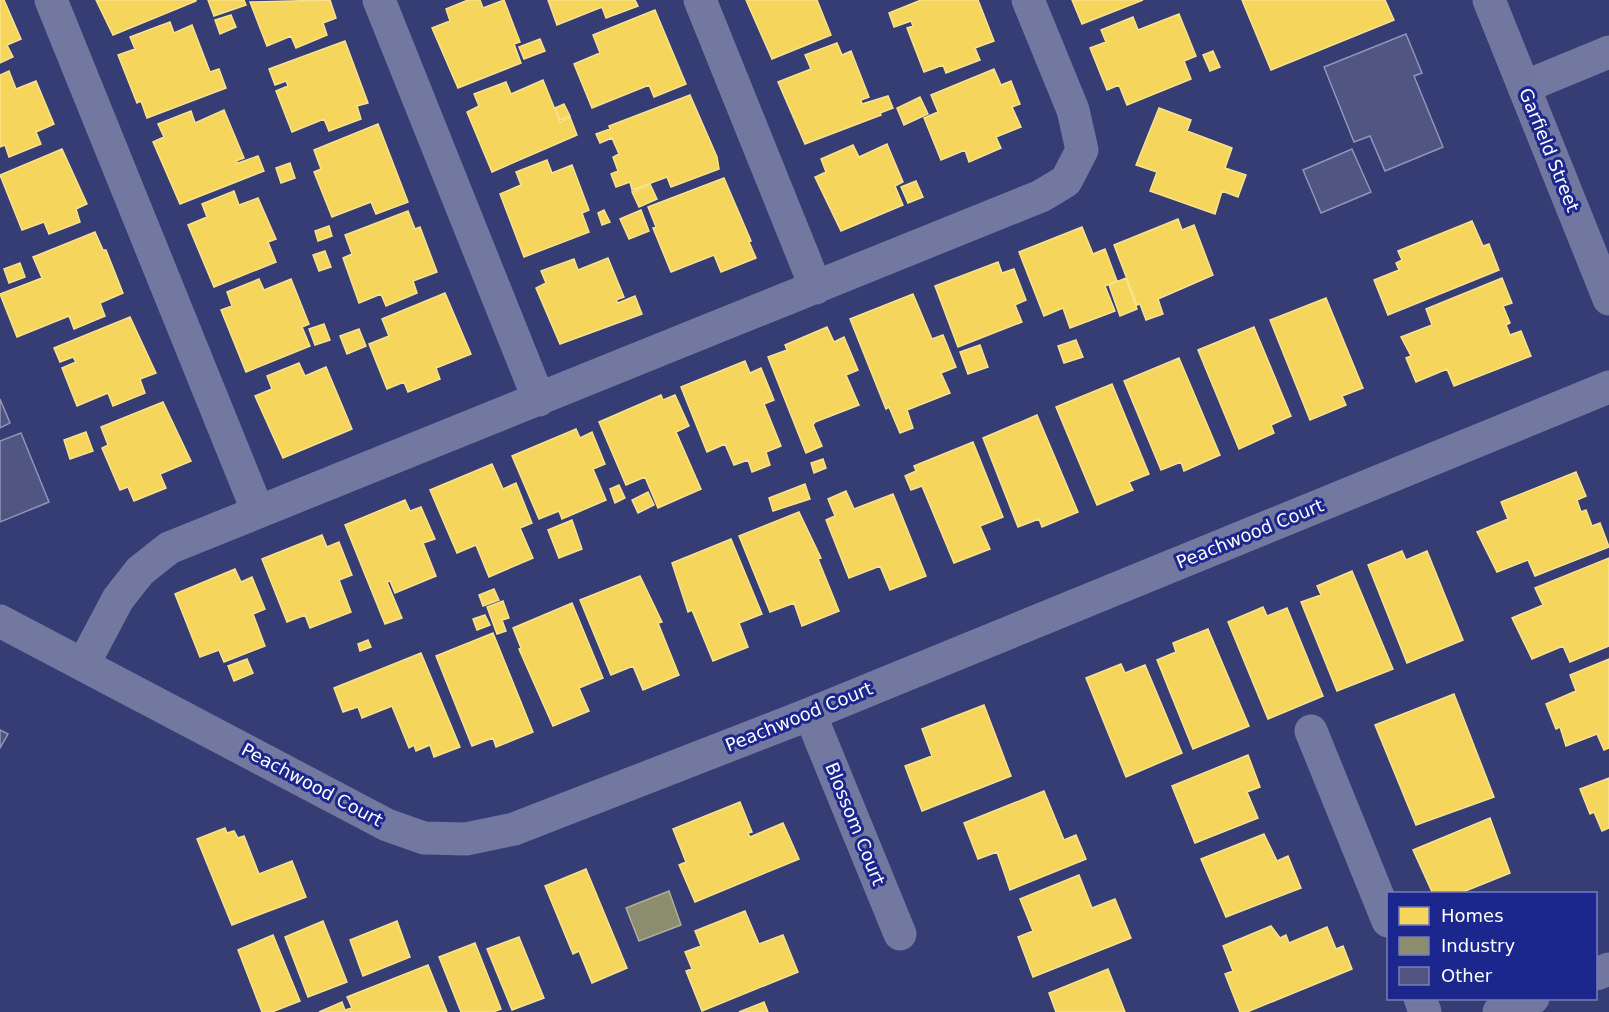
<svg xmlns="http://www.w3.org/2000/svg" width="1609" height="1012" font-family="'DejaVu Sans',sans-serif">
	<rect width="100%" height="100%" fill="#363c74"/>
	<path fill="#f6d55c" stroke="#f9e28d" stroke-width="1.5" d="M0,0H4L21,39L7,45L13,57L0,63Z
		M96,0H196V1L113,35Z
		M208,0H244L246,5L214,16Z
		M330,0L336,18L323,23L327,35L296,48L291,36L267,46L250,2Z
		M468,0H480L483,8L504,0L520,42L514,44L521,63L458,88L432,28L450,21L446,9Z
		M548,0H635L638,6L606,18L602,7L557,25Z
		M746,0H817L831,35L772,59Z
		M921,0H978L994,41L975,48L980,60L946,73L943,65L924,72L907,28L913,26L911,21L894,27L889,13Z
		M1072,0H1143L1082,24Z
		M1242,0H1385L1394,20L1271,70Z
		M655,10L686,84L654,97L649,85L592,108L574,64L600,53L593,35Z
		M1179,14L1196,56L1184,61L1191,79L1127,105L1119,85L1107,90L1090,48L1106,42L1101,30L1133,17L1138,30Z
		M231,15L236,27L220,34L215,20Z
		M170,22L174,33L192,25L210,72L219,69L226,88L147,118L141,101L137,103L118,55L135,49L130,37Z
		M540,39L545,51L524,59L519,47Z
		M345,41L368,103L357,106L361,119L329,131L324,119L292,132L276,91L288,86L286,81L275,85L269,69Z
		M837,43L842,55L851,51L869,97L861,100L862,104L888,96L893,108L880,113L881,115L805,144L778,82L811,69L805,55Z
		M1213,51L1220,67L1210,71L1203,55Z
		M994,69L1001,85L1011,81L1020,104L1012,107L1021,127L996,137L1001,148L969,162L965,150L941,160L924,118L938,112L931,95Z
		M9,71L16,89L36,81L54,124L36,132L41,144L9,157L5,145L0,147V75Z
		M543,80L560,122L570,117L577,135L492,172L467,112L479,106L474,94L506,82L511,94Z
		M690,95L717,157L719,169L671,187L667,177L632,190L630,182L616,187L611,174L618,171L613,157L619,154L612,138L600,143L596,134L610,129L609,126Z
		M920,97L928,114L904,125L897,108Z
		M564,104L570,116L560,120L555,108Z
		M1159,108L1191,120L1187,131L1232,148L1225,168L1246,175L1238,197L1222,191L1215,214L1150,191L1157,172L1136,165Z
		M224,110L244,158L236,161L238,163L258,156L264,171L180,204L153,142L164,137L158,124L191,111L195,123Z
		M378,124L408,202L376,214L371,202L332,217L314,172L321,169L314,150Z
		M887,144L903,182L895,186L903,205L841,231L815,177L826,172L821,159L853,145L859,157Z
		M62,149L87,204L76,209L80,222L49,234L44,222L22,230L0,175Z
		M547,160L552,173L572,165L589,210L582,213L589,232L524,257L500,194L521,185L516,172Z
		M290,163L295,178L281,183L276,168Z
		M724,178L751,241L749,242L756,258L721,272L714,255L671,272L653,228L656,227L648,207Z
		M916,181L923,197L908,203L901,187Z
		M650,184L657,199L639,207L632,192Z
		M234,191L239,205L258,198L276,239L268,242L276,262L214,287L188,225L207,217L202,204Z
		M604,210L610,222L602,225L598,213Z
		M641,210L649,231L629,239L620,219Z
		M408,211L415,229L420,227L437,272L413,281L417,293L386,306L381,294L359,303L343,258L352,254L345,235Z
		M1178,219L1182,230L1194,225L1213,275L1158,299L1163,314L1146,320L1140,304L1137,305L1114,245Z
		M1472,221L1483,246L1489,244L1499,270L1388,315L1374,280L1399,270L1396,263L1402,260L1398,251Z
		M329,226L332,236L318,241L315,231Z
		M1082,227L1093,254L1105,249L1117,281L1105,286L1115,311L1070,328L1063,308L1044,316L1019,252Z
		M95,232L103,250H106L123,293L100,303L105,316L74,329L69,316L17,337L0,294L42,278L33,257Z
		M325,251L331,267L319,271L313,255Z
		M608,258L624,297L616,300L618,303L635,296L642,314L560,344L536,288L546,283L541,271L574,259L578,270Z
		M998,262L1002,273L1014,269L1026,300L1015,305L1022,322L958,347L935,286Z
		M20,263L25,277L9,283L4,269Z
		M1126,278L1137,309L1120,316L1109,285Z
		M1502,278L1512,303L1503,306L1510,323L1506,325L1510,335L1521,331L1531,356L1454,386L1447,369L1416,382L1406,358L1411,356L1401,337L1432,325L1426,309Z
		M259,279L264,290L291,279L309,324L302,327L310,346L246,372L221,310L232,306L227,292Z
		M445,293L471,354L436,368L440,379L408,392L404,382L387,389L369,344L389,336L382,319Z
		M913,294L932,339L943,335L956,367L941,373L950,393L907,410L913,428L900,433L889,407L886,409L850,319Z
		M1326,298L1363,388L1342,396L1346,405L1310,420L1270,320Z
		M130,317L156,373L140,379L145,393L113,406L108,393L77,406L62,368L76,362L73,357L60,362L54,348Z
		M324,324L330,340L315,345L309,329Z
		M827,327L834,342L844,337L858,370L846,375L859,405L815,422L813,425L822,446L806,453L768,357L787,350L785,345Z
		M1254,327L1291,416L1271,425L1274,433L1239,449L1198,350Z
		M359,329L366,346L347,354L340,336Z
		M1076,340L1083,357L1064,363L1058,346Z
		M980,345L988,367L968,374L960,352Z
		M1179,358L1220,455L1184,471L1181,462L1161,470L1124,381Z
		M745,361L750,373L761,368L774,400L764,404L781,446L766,452L770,465L752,472L748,460L734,465L725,444L707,452L681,387Z
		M299,363L305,376L326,367L352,429L283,458L255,396L272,389L267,376Z
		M1112,384L1149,474L1129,482L1133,490L1097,505L1056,407Z
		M661,395L663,400L675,395L689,426L676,432L701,489L658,508L645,477L626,485L599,422Z
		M163,402L191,461L160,474L166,488L134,501L128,487L120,490L102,448L108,445L101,427Z
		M1037,415L1078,512L1042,527L1039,519L1018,527L983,438Z
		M576,429L580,438L592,432L605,464L593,469L606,500L562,519L559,511L539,519L512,456Z
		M86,432L93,451L70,459L64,440Z
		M973,442L1003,517L980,526L990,549L954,563L922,486L911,490L905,476L916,471L914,466Z
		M823,459L826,468L814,473L811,463Z
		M492,464L503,489L516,483L532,523L520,528L533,558L489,577L476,545L457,553L430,490Z
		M1576,472L1586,496L1577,500L1581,512L1586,510L1592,526L1600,523L1609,547L1535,576L1528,560L1497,572L1477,532L1508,519L1501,502Z
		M805,484L810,499L773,511L769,498Z
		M619,485L625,498L615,503L610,489Z
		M846,491L854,509L893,494L926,576L890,590L880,566L849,578L826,520L835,516L828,499Z
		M648,492L654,505L638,513L632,500Z
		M405,500L410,511L421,507L435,539L423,543L436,576L395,593L390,581L387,582L402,618L385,624L345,525Z
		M799,512L821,558L818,559L839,611L802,626L794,603L770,612L739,536Z
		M572,520L582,549L559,558L548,530Z
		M322,535L327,547L339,542L352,575L339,580L351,612L310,628L305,615L287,622L262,559Z
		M731,539L762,614L739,623L748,647L713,661L692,610L688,612L672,563Z
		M1402,551L1406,560L1427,551L1463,640L1407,663L1368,565Z
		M1609,558V646L1570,662L1563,646L1532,659L1512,618L1543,605L1535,588Z
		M235,569L241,582L252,577L265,609L253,614L265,646L224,662L219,650L200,657L175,594Z
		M1352,571L1393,669L1337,691L1301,602L1321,595L1317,586Z
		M640,576L662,622L658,623L679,675L643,690L633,666L611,675L580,600Z
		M494,589L499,600L483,606L479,595Z
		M503,601L509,618L502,620L506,631L497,634L487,607Z
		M572,603L603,678L579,688L589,711L553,726L519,649L521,648L513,628Z
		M1263,607L1267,616L1287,608L1323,696L1268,719L1228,622Z
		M485,615L490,625L477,630L473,619Z
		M1208,629L1249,726L1193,749L1157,660L1176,652L1173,643Z
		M493,633L533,732L496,747L493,738L472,746L436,656Z
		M368,640L371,647L360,651L358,644Z
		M421,653L460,747L434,757L430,745L416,751L414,745L409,748L392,706L362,718L358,707L343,712L334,688Z
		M247,659L253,673L234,681L228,666Z
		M1609,659V748L1604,750L1597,734L1566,746L1560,727L1556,729L1546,704L1576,691L1570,675Z
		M1121,664L1125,673L1145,665L1182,753L1126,777L1086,678Z
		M1454,694L1494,797L1416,825L1375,725Z
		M984,705L1011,776L922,811L905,766L932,756L922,729Z
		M1248,755L1260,787L1247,792L1258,818L1195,843L1172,786Z
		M1609,778V828L1602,831L1594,812L1590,814L1580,789Z
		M1044,791L1064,840L1076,835L1086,859L1010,890L997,852L978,859L964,823Z
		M740,802L752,832L748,833L750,837L783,823L799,859L695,902L679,865L686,862L673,829Z
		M1490,818L1510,873L1458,894H1433L1413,850Z
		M225,828L227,833L234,831L238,838L244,836L259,874L292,861L306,897L232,925L197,839Z
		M1264,834L1277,861L1288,856L1301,888L1226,917L1201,859Z
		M586,869L627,968L592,983L579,951L573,954L545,886Z
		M1079,875L1092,908L1115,899L1131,938L1033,977L1018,937L1033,931L1020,899Z
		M745,911L759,944L783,935L798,972L702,1011L686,971L692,969L685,952L701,946L695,931Z
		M323,921L347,982L308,997L285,937Z
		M397,921L410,957L363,976L350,940Z
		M1271,926L1280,938L1286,935L1289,943L1327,927L1336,949L1343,946L1352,969L1247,1012H1240L1225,974L1233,971L1223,946Z
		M273,935L300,1001L272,1012H262L238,950Z
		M519,937L544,998L512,1010L487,949Z
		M475,943L501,1009L493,1012H461L439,957Z
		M428,965L447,1012H319L342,1002L345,1010L352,1008L347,997Z
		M1108,969L1125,1012H1056L1049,993Z
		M764,1002L768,1012H739Z"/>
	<path fill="#8c8c6e" stroke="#aeae9a" stroke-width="1.5" d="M669,891L681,925L639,941L626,908Z"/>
	<path fill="#505582" stroke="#9296b6" stroke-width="1.5" d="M1406,34L1422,73L1414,76L1443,147L1385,171L1370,136L1354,142L1324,67Z
		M1352,149L1371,192L1321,213L1303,170Z
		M0,399L10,423L0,428Z
		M21,433L49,502L0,522V441Z
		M0,730L8,734L0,748Z"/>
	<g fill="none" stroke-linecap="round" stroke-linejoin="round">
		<path stroke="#72789f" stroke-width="33" d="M51,0L258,512
			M379,0L539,400
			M700,0L816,288
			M1524,87L1609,52
			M0,621L387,825L424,838L466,839L514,829L810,714L1609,387
			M83,665L118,599L140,571L169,548L1041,196L1066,181L1082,150L1073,110L1028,0
			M810,714L900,934
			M1311,731L1388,921
			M1420,998L1425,1012"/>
		<path stroke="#72779f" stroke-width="33" d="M1489,0L1609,299
			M1596,974L1609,969
			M1499,1012L1533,998"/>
	</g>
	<g text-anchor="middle" stroke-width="6" stroke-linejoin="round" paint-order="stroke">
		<g font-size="18" fill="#fff" stroke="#1c278e">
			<text transform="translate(1549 150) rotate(68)" y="6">Garfield Street</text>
			<text transform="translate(1250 534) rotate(-22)" y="6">Peachwood Court</text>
			<text transform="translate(799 717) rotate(-22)" y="6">Peachwood Court</text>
			<text transform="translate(312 785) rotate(28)" y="6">Peachwood Court</text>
			<text transform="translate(855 824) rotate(68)" y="6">Blossom Court</text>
		</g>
	</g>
	<rect x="1387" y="892" width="210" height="108" fill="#1c278e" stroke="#777dbb" stroke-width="1.5"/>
	<rect x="1399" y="907" width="30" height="18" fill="#f6d55c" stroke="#777dbb" stroke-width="1.5"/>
	<text x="1441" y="922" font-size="18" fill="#ffffff">Homes</text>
	<rect x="1399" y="937" width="30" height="18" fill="#8c8c6e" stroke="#777dbb" stroke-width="1.5"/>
	<text x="1441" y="952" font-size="18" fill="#ffffff">Industry</text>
	<rect x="1399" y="967" width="30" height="18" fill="#505582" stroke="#777dbb" stroke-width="1.5"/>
	<text x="1441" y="982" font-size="18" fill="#ffffff">Other</text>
</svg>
